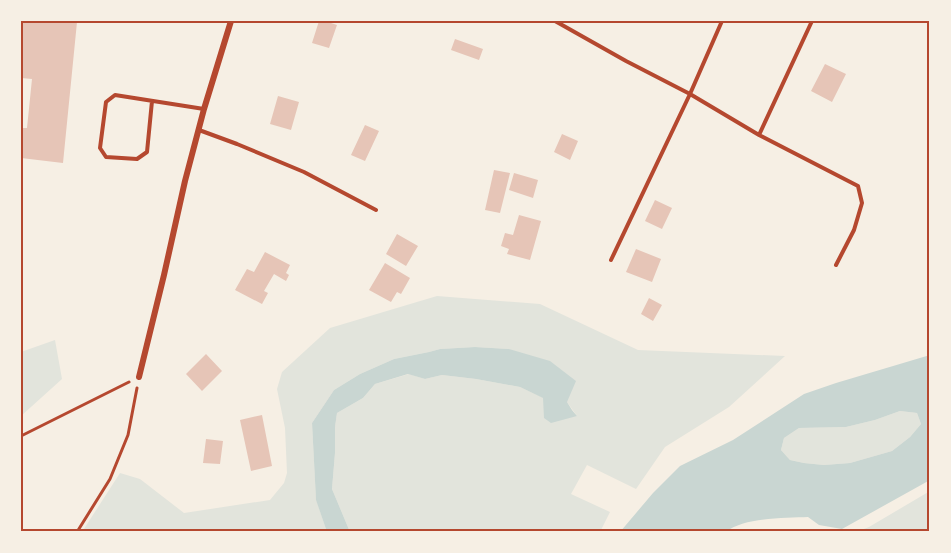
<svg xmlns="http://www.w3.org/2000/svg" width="951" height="553" font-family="Ubuntu,sans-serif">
	<rect width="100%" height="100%" fill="#f6efe4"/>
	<path fill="#e2e4dc" d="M437,296L540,304L638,350L785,356L729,407L665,447L636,489L587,465L571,494L610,512L600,532H350L332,489L335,453V427L337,413L363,398L375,384L409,374L425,379L442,375L476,379L520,387L544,398V418L577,416L567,402L509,349L475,347L440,349L429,352L394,359L360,374L334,390L312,423L316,499L327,532H82L120,473L140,479L184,513L270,500L284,483L287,473L285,428L277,389L282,372L330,328Z
		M55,340L62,379L21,416V352Z
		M900,411L917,413L921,424L910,437L892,451L850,463L824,465L804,463L790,460L781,450L784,438L799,428L846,427L875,420Z
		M930,491V532H856L869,527Z"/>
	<path fill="#c9d6d2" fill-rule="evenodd" d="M475,347L509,349L550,361L576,381L567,402L572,410L577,416L551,423L544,418L543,398L520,387L476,379L442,375L425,379L408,374L375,384L363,398L337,413L335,427V453L332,489L350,532H327L316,500L312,423L334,390L360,374L394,359L429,352L440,349Z
		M930,355V480L842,529L819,525L808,517C786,518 743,517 726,532H620L653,493L680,466L733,440L804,394L836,383ZM900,411L917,413L921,424L910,437L892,451L850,463L824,465L804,463L790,460L781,450L784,438L799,428L846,427L875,420Z"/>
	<path fill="#e6c5b7" d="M21,21L77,22L63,163L21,158V128H27L32,79L21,78Z
		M319,21H325L337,25L329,48L312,43Z
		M455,39L483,49L479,60L451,50Z
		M825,64L846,74L832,102L811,91Z
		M278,96L299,102L291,130L270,124Z
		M365,125L379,131L365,161L351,155Z
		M562,134L578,141L570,160L554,152Z
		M494,170L510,173L500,213L485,210Z
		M514,173L538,180L533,198L509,190Z
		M655,200L672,208L662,229L645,221Z
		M519,215L541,221L530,260L507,254L509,249L501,246L505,233L513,235Z
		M397,234L418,246L406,266L386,254Z
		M636,249L661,259L652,282L626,272Z
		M265,252L290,265L286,273L289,275L286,281L274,274L264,291L268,293L262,304L235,290L247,269L254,272Z
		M385,263L410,278L401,294L397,292L391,302L369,290Z
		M649,298L662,305L653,321L641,314Z
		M206,354L222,371L202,391L186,374Z
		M262,415L272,466L251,471L240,420Z
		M206,439L223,441L220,464L203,463Z"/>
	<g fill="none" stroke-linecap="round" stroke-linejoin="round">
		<path stroke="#b5482f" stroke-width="3" d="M21,436L129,382
			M77,532L110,479L128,435L137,388"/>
		<path stroke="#b5482f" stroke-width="4" d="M555,21L626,61L690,94L759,135L812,21
			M152,101L147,152L137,159L106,157L100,148L106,102L115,95L204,109
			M199,130L237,144L304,172L376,210
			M759,135L858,186L862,203L854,230L836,265
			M611,260L690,94L722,21"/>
		<path stroke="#b5482f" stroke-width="6" d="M139,377L164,275L185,181L204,109L231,21"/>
	</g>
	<rect width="951" height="553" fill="none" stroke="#f6efe4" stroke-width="45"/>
	<rect x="22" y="22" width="906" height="508" fill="none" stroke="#b5482f" stroke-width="2"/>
</svg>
